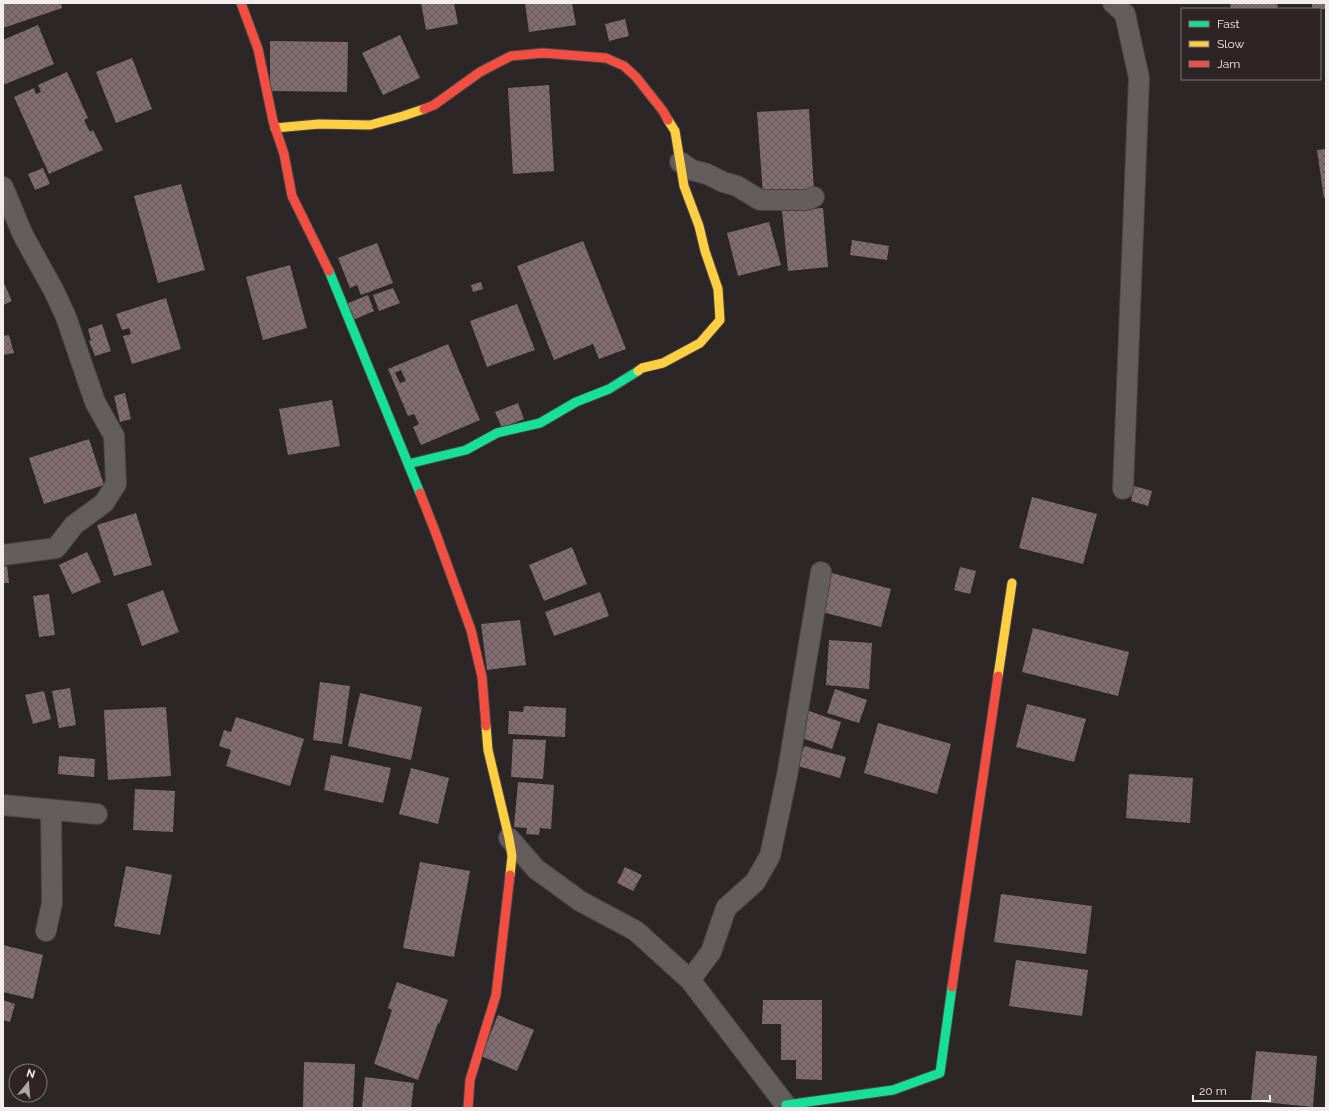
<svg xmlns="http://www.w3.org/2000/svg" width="1329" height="1111" font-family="Raleway,sans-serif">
	<defs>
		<pattern id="building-cross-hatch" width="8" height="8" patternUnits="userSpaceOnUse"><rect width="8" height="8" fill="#816d71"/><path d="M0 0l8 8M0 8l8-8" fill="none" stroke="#655a5c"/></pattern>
	</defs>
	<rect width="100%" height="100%" fill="#2c2627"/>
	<path fill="url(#building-cross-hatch)" fill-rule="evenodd" d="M3,3H61L62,8L3,28Z
		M421,3H454L458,24L426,30Z
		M525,3H572L576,25L529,32Z
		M1231,3H1278L1277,9H1230Z
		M1312,3H1326V9H1312Z
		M625,19L629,36L609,41L605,24Z
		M38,25L54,64L3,85V40Z
		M400,35L420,78L383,95L362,53Z
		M270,41L348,42L347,92L270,91Z
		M132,58L152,109L116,123L96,72Z
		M67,72L88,118L84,120L90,132L93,130L103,150L49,174L14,97L34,88L36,94L41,92L38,85Z
		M549,85L554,171L513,174L508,88Z
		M809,109L814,191L763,195L757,112Z
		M1326,149V198H1324L1317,150Z
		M43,168L50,184L35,190L28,174Z
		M181,184L205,270L158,283L134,196Z
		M823,208L828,267L788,271L782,211Z
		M769,222L781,265L738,276L727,233Z
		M852,240L889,246L887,260L850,255Z
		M583,241L626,349L599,359L593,344L554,360L517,266Z
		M377,243L393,283L361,295L357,285L350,288L338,258Z
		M290,265L307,328L263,340L246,277Z
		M3,281L12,301L3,305Z
		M481,282L483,289L473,292L471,285Z
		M393,288L400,303L379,311L373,295Z
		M368,295L374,311L353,320L346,304Z
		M166,298L181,349L132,364L123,336L131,334L129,328L122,330L116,314Z
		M517,304L535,350L487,367L470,321Z
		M102,324L111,351L95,356L89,341L91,340L88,329Z
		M9,335L14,353L3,355V336Z
		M448,344L480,420L421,445L413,427L419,424L414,414L408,416L388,369ZM401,370L406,381L400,383L395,373Z
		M125,393L131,419L120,422L114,396Z
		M332,400L340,446L288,455L279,409Z
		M518,403L524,419L502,428L495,412Z
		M89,439L104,485L44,504L29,458Z
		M1134,486L1152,491L1148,506L1131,501Z
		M1032,497L1097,514L1083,564L1019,548Z
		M136,513L152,565L114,576L97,525Z
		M572,547L587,584L544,601L529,565Z
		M87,552L101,582L72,594L59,565Z
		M7,566L9,583H3V567Z
		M960,567L976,571L970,594L954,590Z
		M828,572L891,589L881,627L818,611Z
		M163,590L179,632L142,646L127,604Z
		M600,592L609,616L554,636L545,612Z
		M49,594L55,635L39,637L33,596Z
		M520,620L526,665L487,670L481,624Z
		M1033,628L1129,652L1118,696L1022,672Z
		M829,640L872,643L869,689L826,685Z
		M320,682L350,686L342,744L313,740Z
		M70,688L76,725L59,728L52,691Z
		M835,689L867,700L859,723L827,713Z
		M44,691L51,719L33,724L25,695Z
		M360,693L422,707L411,760L348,746Z
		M1027,704L1086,719L1074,762L1016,747Z
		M524,706L566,708L565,737L508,734L509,711L523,712Z
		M166,707L171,776L108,780L104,710Z
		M806,710L841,722L832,749L797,736Z
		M236,717L304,739L290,786L226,766L231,750L219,746L224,730L231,732Z
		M878,723L951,744L937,794L864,773Z
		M513,739L546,740L543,779L511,777Z
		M804,746L846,757L840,778L798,766Z
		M331,755L391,768L383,803L324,790Z
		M59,756L95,759L94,777L58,774Z
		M411,768L449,778L438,824L399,814Z
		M1129,774L1193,778L1190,823L1126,818Z
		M518,782L554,785L551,829L540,828L539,835L526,834L527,828L514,827Z
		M135,789L175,791L173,832L133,830Z
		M420,862L470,871L454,957L403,948Z
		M126,866L172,875L160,935L114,926Z
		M625,867L642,875L633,891L617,883Z
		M1001,894L1092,906L1086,954L994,942Z
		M3,945L43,955L33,999L3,992Z
		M1016,960L1088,970L1082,1016L1009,1006Z
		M397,982L448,1000L439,1024L438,1023L418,1080L374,1064L392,1010L388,1008Z
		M3,1000L15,1004L10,1022L3,1020Z
		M763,1000H822V1080L796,1079V1060H781V1024H762Z
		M498,1015L534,1030L517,1071L481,1056Z
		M1256,1051L1317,1056L1313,1107L1251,1101Z
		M304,1062L355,1064L353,1108H303Z
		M365,1077L414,1083L411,1108H362Z"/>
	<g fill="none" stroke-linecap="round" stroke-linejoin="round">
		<g stroke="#494445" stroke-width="22">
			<path id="street" d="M1113,3L1125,14L1139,78L1123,489
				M680,162L692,170L707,174L723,182L737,186L760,200H807L814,197
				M3,187L23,235L54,291L66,317L95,402L114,436L116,484L104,503L74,525L56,548L3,555
				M3,805L97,814
				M509,838L536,869L580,901L636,931L690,980L788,1108
				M46,931L52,903L51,810
				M690,980L711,952L726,908L755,882L770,856L787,776L821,572"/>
		</g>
		<g stroke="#494445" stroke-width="11">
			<path id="fast" d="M329,271L420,493
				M408,464L466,450L497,433L540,423L576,402L609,389L638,371
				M786,1105L893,1090L940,1073L952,987"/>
		</g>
		<g stroke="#494445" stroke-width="11">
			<path id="slow" d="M275,128L319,124L370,125L403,116L424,109
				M638,371L642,368L663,363L700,343L720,320L718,289L705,251L699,226L684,186L675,131L668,120
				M998,676L1012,583
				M486,726L488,750L509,838L512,856L510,875"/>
		</g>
		<g stroke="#494445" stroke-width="11">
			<path id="jam" d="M241,3L258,49L273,121L284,154L292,196L329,271
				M424,109L434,105L480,72L511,56L543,53L606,58L624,66L636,77L663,111L668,120
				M420,493L435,531L471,630L482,677L486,726
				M952,987L998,676
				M468,1108L470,1080L496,995L510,875"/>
		</g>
		<use href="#street" stroke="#635d5e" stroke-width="20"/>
		<use href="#fast" stroke="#16e098" stroke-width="9"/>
		<use href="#slow" stroke="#ffcf43" stroke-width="9"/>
		<use href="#jam" stroke="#f24e42" stroke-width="9"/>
	</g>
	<rect width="1329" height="1111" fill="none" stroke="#f3eced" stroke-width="8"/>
	<rect x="1181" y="8" width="140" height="72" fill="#2e2426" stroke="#7d7476"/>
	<rect x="1189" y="21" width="20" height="6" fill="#16e098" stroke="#7d7476"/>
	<text x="1217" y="28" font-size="12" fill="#f3eced">Fast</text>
	<rect x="1189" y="41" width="20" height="6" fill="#ffcf43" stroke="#7d7476"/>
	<text x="1217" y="48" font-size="12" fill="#f3eced">Slow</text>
	<rect x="1189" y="61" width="20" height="6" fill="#f24e42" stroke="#7d7476"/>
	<text x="1217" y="68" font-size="12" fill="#f3eced">Jam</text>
	<g transform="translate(28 1083) rotate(17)"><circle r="19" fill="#2e2426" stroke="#7d7476"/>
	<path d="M0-3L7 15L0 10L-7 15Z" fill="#ada7a8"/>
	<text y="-6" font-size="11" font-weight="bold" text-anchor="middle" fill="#f3eced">N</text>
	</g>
	<path d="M1193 1095v6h77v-6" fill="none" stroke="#f3eced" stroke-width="2"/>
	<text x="1199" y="1095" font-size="12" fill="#f3eced" stroke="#2e2426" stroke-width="3" paint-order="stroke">20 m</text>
</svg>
